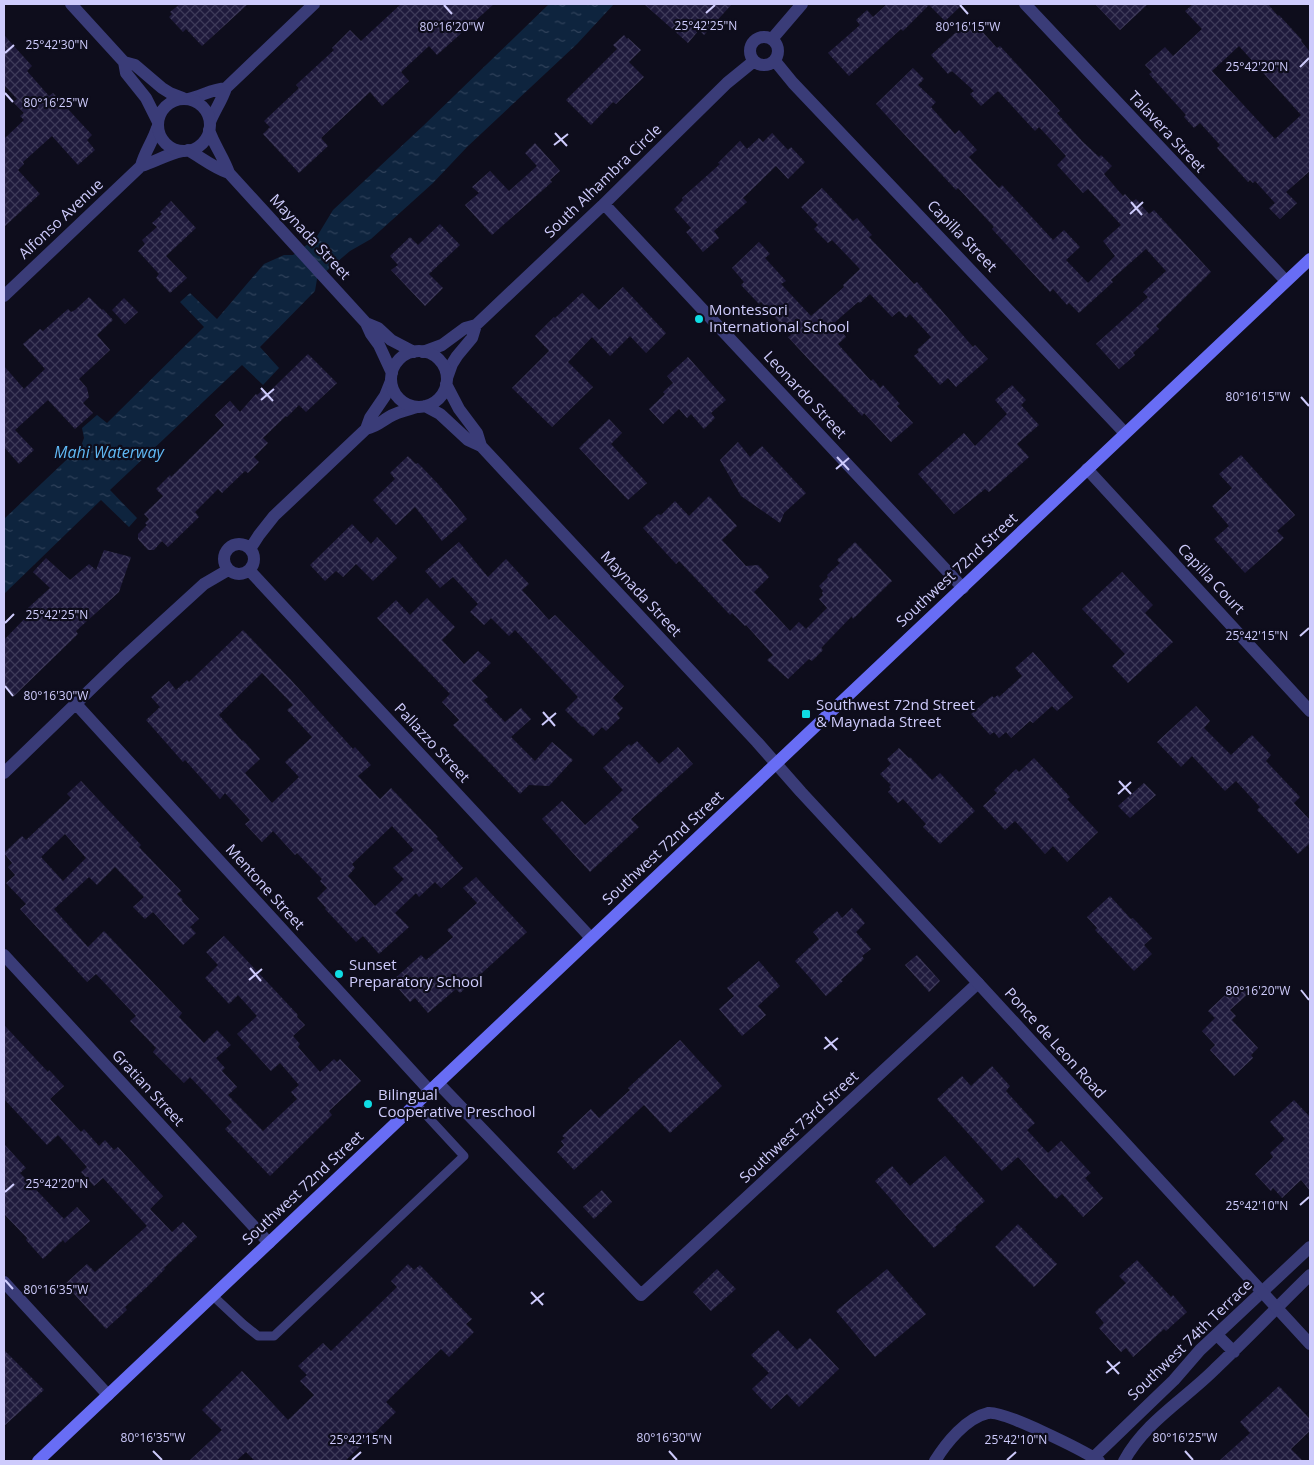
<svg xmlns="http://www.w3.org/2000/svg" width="1314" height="1465" font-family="'Open Sans',sans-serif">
	<defs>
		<pattern id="water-ripples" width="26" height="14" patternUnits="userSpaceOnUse" patternTransform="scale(1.25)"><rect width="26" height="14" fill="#0e243e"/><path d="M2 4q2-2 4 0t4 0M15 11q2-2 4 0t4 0" fill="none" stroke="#30425b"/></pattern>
		<pattern id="building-cross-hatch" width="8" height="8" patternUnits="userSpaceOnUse" patternTransform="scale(1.25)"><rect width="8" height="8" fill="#1f1a3c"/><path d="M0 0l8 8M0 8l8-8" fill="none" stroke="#3e3a59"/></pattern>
	</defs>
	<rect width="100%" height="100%" fill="#0e0d1c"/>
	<path fill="url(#water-ripples)" d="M549,4H614L577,44L467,147L433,183L371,239L350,251L317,279L315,291L260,347L279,368L263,385L242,365L110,490L137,518L129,527L101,500L4,594V519L81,446L84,438L82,428L97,415L107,423L204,327L180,302L190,293L217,319L264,264L284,255H293L316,238L333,210L423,126Z"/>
	<path fill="url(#building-cross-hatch)" fill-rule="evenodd" d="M180,4H248L202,46L186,29L183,32L169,17L172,14L170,12Z
		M401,4H494L437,55L429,46L401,72L409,81L382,106L370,92L321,138L328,146L299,173L263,134L270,127L264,121L299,88L296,85L334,50L332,48L350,30L361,41Z
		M644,4H732L704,35L699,30L688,43Z
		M887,4H963L945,21L929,5L903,31L901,29L849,76L828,53L860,25L856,20L867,10L873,17Z
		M1095,4H1148L1120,30Z
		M1193,4H1268L1278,16L1279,15L1302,40L1301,41L1310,52V171L1286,192L1297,203L1280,219L1269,208L1275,203L1255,181L1253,183L1250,180L1248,182L1217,148L1220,145L1200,123L1194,128L1184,117L1186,115L1149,74L1152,72L1145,65L1165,47L1173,56L1202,29L1185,11ZM1239,46L1301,115L1275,139L1212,71Z
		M965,24L974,33L979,28L997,48L1000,46L1060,111L1057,113L1082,141L1099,157L1101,155L1112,166L1104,174L1123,196L1125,194L1132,202L1136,199L1149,214L1154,210L1211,272L1156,326L1159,329L1133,353L1135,355L1119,369L1096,344L1148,297L1143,292L1166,271L1146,249L1111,280L1113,282L1079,313L1069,303L1067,305L1053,289L1050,292L992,229L994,227L958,188L956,190L876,104L913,68L924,79L918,85L936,102L931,107L955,134L959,130L977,150L969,157L999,188L1002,185L1053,240L1064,230L1080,247L1066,260L1088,283L1115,256L1103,241L1121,225L1088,189L1083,193L1057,165L1066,156L1039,127L1035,131L998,91L981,106L970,94L974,91L952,71L948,74L931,55Z
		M4,35L32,66L27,71L49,96L53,93L92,135L87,140L95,150L78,165L52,136L23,162L24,164L18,170L40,194L4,227V139L24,120L20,116L24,113L13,102L17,99L4,85Z
		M624,35L627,39L628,38L641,50L629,62L644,77L616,104L613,102L591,125L566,100L617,49L613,45Z
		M772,133L788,150L791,147L805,162L788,179L776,166L743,198L747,202L714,231L719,238L703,252L686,232L691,228L674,209L683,200L682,198L720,164L718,163L740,141L747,149L759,138L763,142Z
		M535,143L560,171L550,180L552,182L492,235L465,205L479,193L472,187L490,171L509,191L537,166L525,153Z
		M822,188L853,221L857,218L872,235L869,237L914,284L917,282L973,347L975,345L988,359L956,387L948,378L940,385L914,356L919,352L917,350L931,337L910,314L906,318L899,311L892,317L870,294L860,303L858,302L834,323L846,337L838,344L871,381L873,379L880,388L883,385L900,404L897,406L913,423L891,442L864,413L862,416L811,362L788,337L791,335L761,302L759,304L741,285L744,282L732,268L759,242L770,254L765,258L786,281L781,284L811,316L844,287L843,285L860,269L832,240L828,243L814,229L818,225L801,207Z
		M171,201L196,228L166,256L187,278L170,293L156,278L159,274L138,251L145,244L142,240L157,227L152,223L162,214L160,212Z
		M440,224L460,245L429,274L443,288L425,306L391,270L398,265L390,256L410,237L418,245Z
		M623,287L666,333L646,353L630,336L610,356L592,337L568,362L593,387L552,427L512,388L549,351L535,336L554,317L555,318L582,293L599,310Z
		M89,297L102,310L103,309L113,320L97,335L110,350L79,379L87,388L89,397L83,403L93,413L75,429L48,400L15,430L34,450L19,464L4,447V366L24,389L45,369L23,344L40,329L43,331L68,309L71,312L75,310Z
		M124,298L138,312L125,324L112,310Z
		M308,354L337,383L306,412L299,405L287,417L286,416L263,438L268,443L254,457L259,462L248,473L245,471L222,493L218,489L195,512L199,517L168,547L162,541L154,550H148L138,539V534L147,525L145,523L149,519L144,514L163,496L156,489L170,475L171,477L224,425L215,415L230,401L240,412L256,394L257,395L263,390L267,394Z
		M688,357L726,400L711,413L715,418L704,429L691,414L687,418L679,409L663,424L649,409L665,394L663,392L673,383L667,376Z
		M1012,385L1026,400L1021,405L1039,425L1017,444L1029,457L989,492L985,489L954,514L918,474L964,433L975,446L1007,414L995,400Z
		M609,419L622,433L611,444L647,483L628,500L579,448Z
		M738,442L750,457L762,446L806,493L784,513L780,523L741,496L720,460Z
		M1241,455L1295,515L1277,531L1284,538L1245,573L1214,539L1229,526L1212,506L1232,488L1219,474Z
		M408,456L416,464L418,463L439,485L467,519L442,541L415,507L396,525L373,500L395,479L390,473Z
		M709,496L737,526L722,540L746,566L758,565L769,577L754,592L790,631L799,622L806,629L827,608L819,599L823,595L822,593L823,591L819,586L828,577L827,575L840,563L837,560L855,542L892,581L853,619L852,616L821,648L823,650L812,661L809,659L788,679L767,660L773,655L746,625L745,626L732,613L730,615L679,561L676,564L643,528L658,514L661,515L675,501L689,516Z
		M352,524L371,544L377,537L397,558L373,581L356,564L343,577L336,571L325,581L310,565Z
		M459,542L488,577L506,559L529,584L522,590L549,620L555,615L624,686L613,698L623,708L617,714L620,718L606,731L602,727L593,736L583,726L582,727L565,710L578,697L515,630L509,636L491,618L484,625L470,612L478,604L453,577L440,588L425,571Z
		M104,550L131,557L119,592L76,631L78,634L13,697L4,687V640L31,612L28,608L50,588L33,572L46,558L70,580L89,564L96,570Z
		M1122,572L1153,605L1145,613L1173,642L1128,683L1112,666L1125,654L1082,609Z
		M427,598L455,627L442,640L464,664L478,651L491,663L472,681L488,697L484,700L505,722L521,708L531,719L511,737L535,761L552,742L573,760L549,786L529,785L520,794L453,725L459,720L442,702L450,694L377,618L396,600L410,615Z
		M243,630L291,680L353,749L355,747L371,765L358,776L380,799L391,788L438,837L436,838L463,868L441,888L435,882L419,897L416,893L395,913L409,927L379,954L363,936L356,942L325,909L326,908L317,898L327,888L320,881L322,879L297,853L295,855L273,831L262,842L245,824L250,820L225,793L220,799L185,760L183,762L146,720L160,707L151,697L169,681L176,690L187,680L189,682ZM262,673L293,705L287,710L312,737L285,762L299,777L272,803L245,773L260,759L243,740L242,741L219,715ZM392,826L414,850L393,868L404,879L375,906L348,876L355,868L352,864Z
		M1033,652L1073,697L1057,711L1052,706L1033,723L1030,721L1011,738L1006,732L999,738L994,732L990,735L971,714L992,696L994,698L998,695L999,697L1022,676L1015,668Z
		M1196,706L1210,721L1204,728L1231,755L1252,735L1271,755L1266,761L1300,797L1294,803L1310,820V843L1298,854L1257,810L1260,807L1236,781L1225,791L1192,756L1181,767L1157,742Z
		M637,741L659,764L678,747L693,764L631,819L639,827L590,872L542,819L562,801L585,825L623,790L603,768L629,744L631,746Z
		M899,748L909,758L910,757L932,780L940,773L975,811L940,844L923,827L926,824L903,799L898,803L888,792L891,789L889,787L891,785L880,774L891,764L887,759Z
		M1034,758L1070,797L1067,799L1098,832L1067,862L1053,846L1045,854L1015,821L1005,830L983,806L997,793L994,790L1016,769L1019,772Z
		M81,781L141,845L139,847L181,891L177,894L183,900L182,901L199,919L190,927L196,933L183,945L153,912L145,919L133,907L144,897L115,867L97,885L89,877L54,909L88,947L104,931L182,1013L179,1017L204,1043L217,1030L231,1045L216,1058L225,1068L222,1071L237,1087L228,1095L263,1131L297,1099L291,1092L299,1085L280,1063L271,1071L237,1034L257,1016L238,995L229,1004L205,978L218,965L206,952L224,936L298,1015L297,1017L305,1025L293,1036L300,1044L298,1047L320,1072L334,1059L337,1062L340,1059L361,1081L329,1111L332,1115L270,1176L225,1129L232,1122L190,1077L184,1083L153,1052L156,1048L130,1021L136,1016L96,974L87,982L20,909L26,904L6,883L15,875L8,867L12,863L4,853L22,836L26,840L71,798L67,794ZM65,834L86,858L63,881L41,857Z
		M1144,783L1156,795L1130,818L1118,806Z
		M476,877L527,932L460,993L456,989L428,1013L415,998L410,1002L392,981L421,955L426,960L453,937L447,930L477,903L463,888Z
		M1110,896L1131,919L1133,918L1152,938L1144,945L1152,954L1134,971L1095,930L1097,928L1087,917Z
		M852,908L865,923L856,932L871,949L862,956L864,959L841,980L843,981L826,996L795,961L819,939L813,932L837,911L842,918Z
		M917,955L940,981L929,992L905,965Z
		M759,961L780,986L758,1006L766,1015L742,1036L719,1009L734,996L727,988Z
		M1238,983L1248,994L1230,1010L1236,1016L1232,1020L1258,1048L1251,1055L1253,1058L1234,1076L1210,1050L1215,1045L1202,1031L1215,1018L1208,1011Z
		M4,1025L48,1072L49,1070L64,1086L50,1099L81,1132L84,1129L99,1146L105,1140L114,1150L118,1147L163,1196L150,1209L172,1232L183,1222L197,1237L164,1268L165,1269L147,1287L125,1307L127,1310L106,1329L65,1284L87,1264L95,1272L147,1226L103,1178L94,1186L81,1172L87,1167L58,1135L47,1145L4,1099Z
		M680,1040L722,1086L670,1133L644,1105L574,1170L557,1152L564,1145L561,1141L565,1138L562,1136L591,1109L599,1118L630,1090L628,1088Z
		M992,1066L1010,1086L1006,1091L1035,1123L1027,1130L1048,1153L1061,1141L1091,1173L1085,1178L1103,1198L1083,1217L1062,1194L1056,1199L1018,1157L1002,1171L937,1099L962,1076L971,1086Z
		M1294,1100L1310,1117V1191L1301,1180L1282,1198L1273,1188L1271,1191L1255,1174L1273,1157L1270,1153L1285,1139L1270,1122Z
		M4,1144L26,1168L20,1173L64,1219L77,1207L90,1221L65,1243L63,1240L43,1259L26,1240L27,1238L4,1214Z
		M945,1156L985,1201L955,1227L956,1229L934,1248L875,1181L892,1166L910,1186Z
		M602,1190L612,1202L594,1219L583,1207Z
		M1018,1224L1057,1264L1034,1287L995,1247Z
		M1137,1260L1171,1297L1173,1295L1187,1312L1166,1331L1164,1329L1133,1357L1126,1348L1121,1352L1099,1328L1104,1323L1095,1312L1126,1283L1119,1276Z
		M408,1264L414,1270L420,1265L472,1319L466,1324L474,1332L449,1357L441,1349L386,1402L396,1412L345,1461H255L246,1452L236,1461H189L222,1430L202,1410L242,1371L288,1420L314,1395L300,1381L307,1375L298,1366L323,1343L331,1351L397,1287L391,1281Z
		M717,1269L736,1289L711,1311L693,1292Z
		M887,1269L926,1314L875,1357L836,1311Z
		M778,1330L797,1350L810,1338L839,1369L799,1407L787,1394L771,1409L752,1389L769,1373L751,1355Z
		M4,1350L44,1390L4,1426Z
		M1279,1386L1310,1419V1431L1291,1449L1303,1461H1219L1250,1433L1240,1422Z"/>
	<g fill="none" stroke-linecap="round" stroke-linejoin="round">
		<path stroke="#3a3c78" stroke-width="9" d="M212,1295L243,1324L258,1336H274L464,1156L416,1104"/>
		<path stroke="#3a3c78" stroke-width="12" d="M1025,4L1286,281
			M750 51a14 14 0 1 1 28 0a14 14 0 1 1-28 0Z
			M772,39L802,4
			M775,61L793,83L1125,433
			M188,99C201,96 213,89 226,88
			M210,122C215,110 222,100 226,88L314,4
			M141,166C144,153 153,141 157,128
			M604,204L963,588
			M4,296L141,166C155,162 167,154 182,151
			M423,352L442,345L465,328L476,325L604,204L727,83L754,61
			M447,378L452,364L457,356L472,338L476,325
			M366,429C378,426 379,423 389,417C397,412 407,410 417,407
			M1087,469L1310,711
			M224 559a15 15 0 1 1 30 0a15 15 0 1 1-30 0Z
			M250,549L259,535L274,516L366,429L370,418L385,396L391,381
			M249,570L591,938
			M76,704L430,1091
			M4,773L123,658L204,584L228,570
			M4,955L269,1243
			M438,1083L641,1295L978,983
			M4,1282L108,1395
			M1217,1335L1234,1352
			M1094,1457L1174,1380L1200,1350L1310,1247
			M935,1461C946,1443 966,1418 988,1413C1003,1410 1084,1451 1099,1461
			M1124,1461C1145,1422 1184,1400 1215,1369C1247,1339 1278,1306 1310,1275"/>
		<path stroke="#3a3c78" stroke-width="12" d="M71,4L124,62L126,73L146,98L158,122
			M124,62L135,65L162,88L170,93L183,98
			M158 125a26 26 0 1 1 52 0a26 26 0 1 1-52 0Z
			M209,130C214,145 224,158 229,173L366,323L371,334L379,345L392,373
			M188,150C202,158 214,168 229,173
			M366,323L378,328L391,340L414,352
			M391 379a28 28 0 1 1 56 0a28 28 0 1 1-56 0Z
			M446,384L459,409L477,433L481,446L757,742L801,792L978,983L1310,1344
			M425,406L440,414L468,440L481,446"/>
		<path stroke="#686df5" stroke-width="12" d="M38,1461L1310,259"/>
	</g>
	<path fill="none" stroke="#cecbfc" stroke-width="2" d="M444,5L452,14M960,5L968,14M706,13L715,5M5,53L14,45M1300,67L1309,58M5,93L13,102M555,133L567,146M554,145L568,134M1131,202L1142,215M1130,214L1143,202M261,388L273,401M1301,397L1309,406M261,400L274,389M837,457L849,470M836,469L849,458M5,623L14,614M1300,636L1309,628M5,686L13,696M543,712L555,726M542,725L556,713M1119,781L1131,794M1118,794L1131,782M250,968L261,981M249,980L262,969M1301,990L1309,1000M825,1037L837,1050M824,1049L838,1038M5,1192L14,1184M1300,1205L1309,1197M5,1280L13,1289M531,1292L543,1305M531,1304L544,1293M1107,1361L1119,1374M1106,1373L1120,1362M153,1451L162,1460M669,1451L677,1460M1185,1451L1193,1460M352,1460L361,1452M1007,1460L1016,1452"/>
	<g fill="#0fdce4" stroke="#0e0d1c" stroke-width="2">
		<circle cx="699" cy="319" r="5"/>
		<rect x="801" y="709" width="10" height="10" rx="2.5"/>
		<circle cx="339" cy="974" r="5"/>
		<circle cx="368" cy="1104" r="5"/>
	</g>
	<g text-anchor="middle" stroke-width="4.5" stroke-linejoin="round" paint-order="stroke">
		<g font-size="15" fill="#cecbfc" stroke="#0e0d1c">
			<text transform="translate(1167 132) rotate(47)" y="5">Talavera Street</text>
			<text transform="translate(603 181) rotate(-44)" y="5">South Alhambra Circle</text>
			<text transform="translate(61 219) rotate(-43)" y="5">Alfonso Avenue</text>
			<text transform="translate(962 236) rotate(46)" y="5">Capilla Street</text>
			<text transform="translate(310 237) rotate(47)" y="5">Maynada Street</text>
			<text transform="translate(805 395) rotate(47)" y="5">Leonardo Street</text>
			<text transform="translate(957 570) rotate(-43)" y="5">Southwest 72nd Street</text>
			<text transform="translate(1211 579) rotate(47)" y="5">Capilla Court</text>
			<text transform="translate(641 594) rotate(47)" y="5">Maynada Street</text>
			<text transform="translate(432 743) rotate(47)" y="5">Pallazzo Street</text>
			<text transform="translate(663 848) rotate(-43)" y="5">Southwest 72nd Street</text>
			<text transform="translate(265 887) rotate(48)" y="5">Mentone Street</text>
			<text transform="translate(1055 1043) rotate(48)" y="5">Ponce de Leon Road</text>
			<text transform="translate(148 1088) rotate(47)" y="5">Gratian Street</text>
			<text transform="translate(799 1127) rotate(-43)" y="5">Southwest 73rd Street</text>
			<text transform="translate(303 1188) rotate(-43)" y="5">Southwest 72nd Street</text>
			<text transform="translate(1190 1340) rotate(-44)" y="5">Southwest 74th Terrace</text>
		</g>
		<g font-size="15" fill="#cecbfc" stroke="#0e0d1c" text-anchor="start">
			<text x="709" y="315">Montessori<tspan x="709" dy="17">International School</tspan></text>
			<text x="816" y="710">Southwest 72nd Street<tspan x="816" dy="17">&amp; Maynada Street</tspan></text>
			<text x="349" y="970">Sunset<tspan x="349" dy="17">Preparatory School</tspan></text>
			<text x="378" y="1100">Bilingual<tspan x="378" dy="17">Cooperative Preschool</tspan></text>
		</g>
		<g font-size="16" font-style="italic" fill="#60b9f5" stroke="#0e0d1c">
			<text x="109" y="458">Mahi Waterway</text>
		</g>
	</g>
	<g font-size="12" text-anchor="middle" fill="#cecbfc" stroke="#0e0d1c" stroke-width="4.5" stroke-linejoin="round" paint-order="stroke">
		<text x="706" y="30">25°42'25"N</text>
		<text x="452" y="31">80°16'20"W</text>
		<text x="968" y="31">80°16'15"W</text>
		<text x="57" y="49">25°42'30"N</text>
		<text x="1257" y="71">25°42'20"N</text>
		<text x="56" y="107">80°16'25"W</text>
		<text x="1258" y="401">80°16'15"W</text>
		<text x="57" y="619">25°42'25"N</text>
		<text x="1257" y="640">25°42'15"N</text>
		<text x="56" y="700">80°16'30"W</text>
		<text x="1258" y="995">80°16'20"W</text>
		<text x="57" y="1188">25°42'20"N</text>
		<text x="1257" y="1210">25°42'10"N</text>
		<text x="56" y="1294">80°16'35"W</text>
		<text x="153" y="1442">80°16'35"W</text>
		<text x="669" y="1442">80°16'30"W</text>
		<text x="1185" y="1442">80°16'25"W</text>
		<text x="361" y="1444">25°42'15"N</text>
		<text x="1016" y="1444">25°42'10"N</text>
	</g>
	<rect width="1314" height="1465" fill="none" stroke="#cecbfc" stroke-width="10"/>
</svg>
